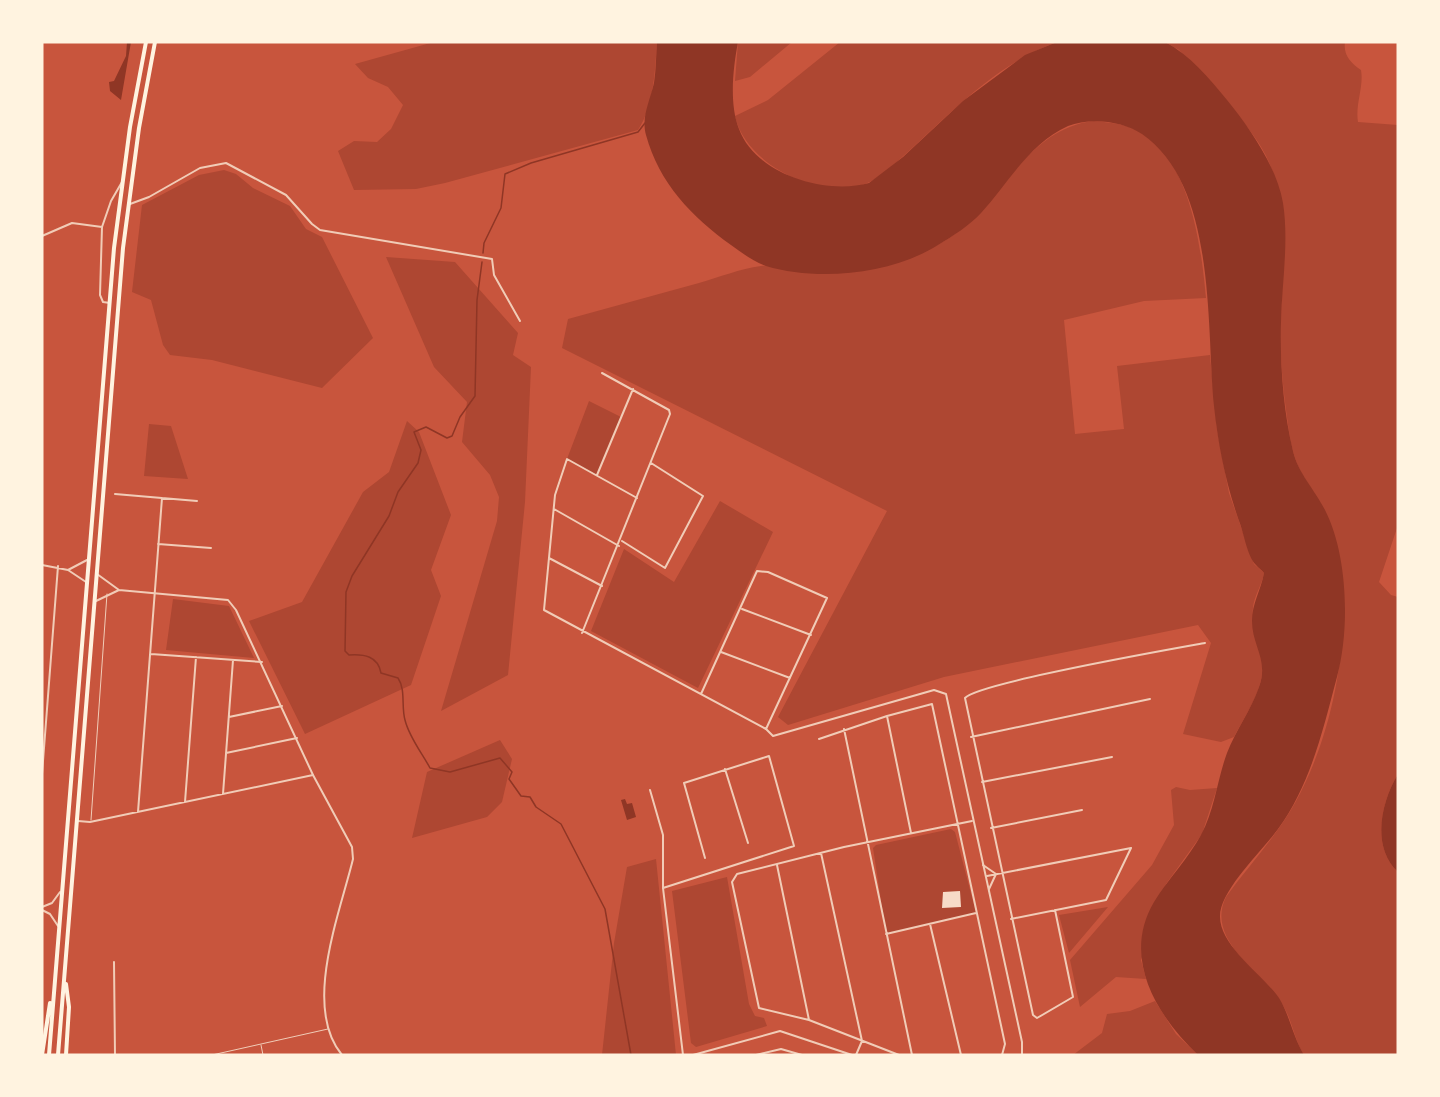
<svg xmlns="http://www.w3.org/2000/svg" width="1440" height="1097" font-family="'DM Sans',sans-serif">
	<rect width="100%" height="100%" fill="#c8553d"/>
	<path fill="#ae4732" d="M434,42H657C655,70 654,106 638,130L445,183L416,189L354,190L338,151L354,141L377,142L391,129L403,105L388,87L368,78L355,64Z
		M738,42H792L750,77L735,81Z
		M840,42H1057C987,67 939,127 884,173C874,180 866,185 854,187C810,195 745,162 735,116L768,100Z
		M1165,42H1345C1343,55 1351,63 1361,70C1364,87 1355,104 1358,122L1398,125V525L1379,582L1391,595L1398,597V774C1381,802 1371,847 1398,872V1055H1304C1294,1039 1292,1019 1282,1004C1261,972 1205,939 1226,897C1249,865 1276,837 1295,803C1337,727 1356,618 1333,534C1327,510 1313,493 1301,472C1291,453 1289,431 1286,410C1282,381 1280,351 1281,322C1282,260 1294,197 1258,142C1236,109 1205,80 1179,50Z
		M1094,121C1104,122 1116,123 1126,126C1189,144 1201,244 1206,298L1144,301L1064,320L1075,434L1124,429L1117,366L1210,355L1217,430L1229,493L1254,564L1264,573C1262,585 1254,596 1253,608C1251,627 1260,641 1262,659C1266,687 1246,713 1234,737L1221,742L1183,734L1211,643L1198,625L944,677L788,725L778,717L887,511L562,348L568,319C612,307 655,295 699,283C719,277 740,269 761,266C773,264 788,271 801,272C849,275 890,267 933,247C997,219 1019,129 1094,121Z
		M224,170L236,174L253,188L290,206L306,229L322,237L373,338L322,388L212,360L170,355L163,345L151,300L132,292L142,205L199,175Z
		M386,257L455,262L518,333L513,355L531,367L525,502L508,675L441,711L497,521L499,497L490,475L462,442L467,402L434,367Z
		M589,401L621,417L597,476L567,459Z
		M407,421L419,432L451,515L431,570L441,596L411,685L305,734L249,621L302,602L363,492L389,472Z
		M149,424L171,426L188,479L144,476Z
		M720,501L773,532L698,688L591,631L624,549L674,582Z
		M173,599L229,606L254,658L166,650Z
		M500,740L512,759L502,802L487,817L412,838L427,772Z
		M1176,787L1190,790L1217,788L1202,834L1166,884L1141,960L1146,979L1116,977L1080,1007L1070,960L1152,865L1174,825L1171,790Z
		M951,829L955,832L976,913L886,934L873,848L876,845Z
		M656,859L676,1055H602L614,943L627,867Z
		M727,877L749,1004L755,1016L764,1018L767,1026L696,1047L691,1043L672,891Z
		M1108,907L1069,953L1059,915Z
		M1155,1001L1176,1034L1198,1055H1073L1102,1033L1107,1014L1130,1011Z"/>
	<path fill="#8f3625" d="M127,42H131L121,100L110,91L109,82L114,81L126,56Z
		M657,42H738C733,68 729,104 739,129C756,175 826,195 869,183L903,157L963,101L1025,55L1057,42H1165C1190,55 1209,78 1227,100C1249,127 1277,167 1283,203C1289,242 1282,282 1281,322C1280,364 1283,409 1293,451C1298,473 1315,490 1325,510C1348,555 1350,629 1337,677C1323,729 1311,784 1278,829C1263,850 1219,891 1220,917C1220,946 1263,975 1279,998C1290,1016 1293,1037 1304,1055H1198C1157,1016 1121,958 1154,902C1168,879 1188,859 1201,835C1215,809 1217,780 1227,753C1236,730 1251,710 1259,687C1269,660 1252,646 1252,621C1252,603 1261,590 1264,573C1262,570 1258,568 1256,565C1247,556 1244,533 1239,521C1226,484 1218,445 1214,406C1206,325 1217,186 1142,134C1123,121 1090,117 1068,126C1029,144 1009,182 981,213C970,225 953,236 938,245C892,274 819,282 766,266C754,262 742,253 731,245C692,217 659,183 646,135C641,117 650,101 654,83C656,70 656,56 657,42Z
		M1398,774V872C1371,847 1381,802 1398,774Z
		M625,799L627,804L632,803L636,817L627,820L621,800Z"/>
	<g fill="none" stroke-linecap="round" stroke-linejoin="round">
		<path stroke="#8f3625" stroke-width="1.5" d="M483,253L484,243L501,208L505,174L531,163L638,132L645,123
			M482,262L477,300L475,396L460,417L452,436L447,438L426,427L414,432L421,450L418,463L398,492L389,516L352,576L346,592L345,651L349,655C364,654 378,656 381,673L398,678C406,690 401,706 405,720C409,737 422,753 430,768L450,772L500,758L512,772L509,779L521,796L530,797L536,807L561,824L605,909L631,1055"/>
	</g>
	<path fill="#f7dbc8" d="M960,891L961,907L942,908L943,892Z"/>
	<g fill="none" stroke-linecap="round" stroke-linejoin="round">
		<path stroke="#f1ccb7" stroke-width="1" d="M91,820L107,594
			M261,1045L263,1055
			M212,1055L328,1029"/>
		<path stroke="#f1ccb7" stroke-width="2" d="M130,204L149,197L200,168L226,163L286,195L312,224L320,230L492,259L494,275L520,321
			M102,227L111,201L122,182
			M42,236L72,223L102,227L100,295L103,302L110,303
			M597,475L633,389
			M115,494L197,501
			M637,498L567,459L555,495L544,610L766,729L827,598L768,572L757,571L701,694
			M554,509L619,546
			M622,541L665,568L703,496L651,463
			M158,544L211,548
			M549,558L602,586
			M42,565L68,570L86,582
			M68,570L87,560
			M742,609L811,635
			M582,633L670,414L669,410L602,373
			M721,652L790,678
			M151,654L262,662
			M887,716L911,833
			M229,717L282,706
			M844,729L912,1055
			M971,737L1150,699
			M819,739L887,716L932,704L1005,1044L1002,1055
			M226,753L297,738
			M725,769L748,843
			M42,774L58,566
			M982,782L1112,757
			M223,794L233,660
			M185,802L196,657
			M138,812L162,498
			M78,821L90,822L313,775
			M991,828L1082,810
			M821,853L862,1041
			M777,865L809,1020
			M983,865L996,874L989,889
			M987,876L1131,848
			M663,888L794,846L769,756L684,783L705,858
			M1055,910L1073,997L1037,1018L1033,1015L965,698C978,683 1172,649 1205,643
			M1011,919L1106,900L1131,848
			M930,924L961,1055
			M886,934L976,913
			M114,962L115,1055
			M756,1055L781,1049L802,1055
			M856,1055L862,1041
			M899,1055L809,1020L759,1008L732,882L737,874L844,847L972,821"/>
		<path stroke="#f1ccb7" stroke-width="2" d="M97,574L119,590
			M96,601L119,590L228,600L236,610L313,775L352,847L353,859C340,913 302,1007 342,1055
			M766,729L773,736L934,690L946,694L1022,1042V1055
			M650,790L663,835V888L683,1055
			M42,907L52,903L60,892
			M42,910L50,914L58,926
			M693,1055L780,1031L852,1055"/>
		<path stroke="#fff3e0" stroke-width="4" d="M66,984L69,1007L66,1055
			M42,1055L50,1003
			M49,1055L114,248L130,127L146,42
			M58,1055L123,248L139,128L155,42"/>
	</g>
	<rect width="1440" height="1097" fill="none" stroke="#fff3e0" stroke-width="87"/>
</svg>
